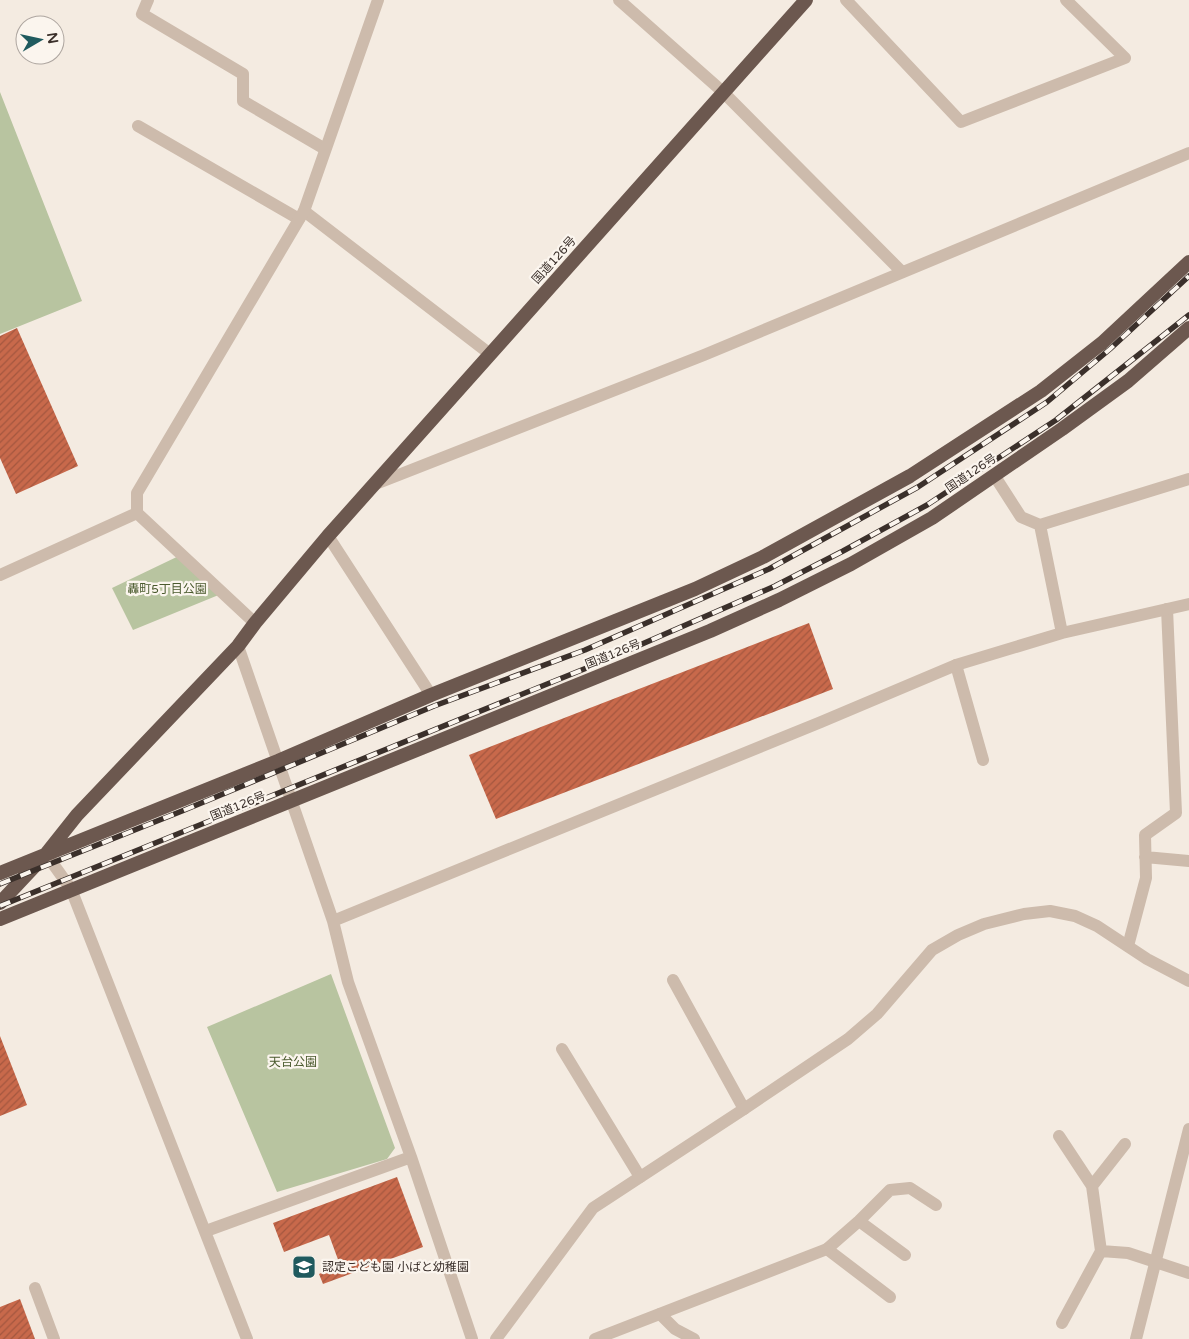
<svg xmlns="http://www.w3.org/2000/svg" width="1189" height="1339" font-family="'Varela Round','Noto Sans JP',sans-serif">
	<defs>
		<pattern id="building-hatch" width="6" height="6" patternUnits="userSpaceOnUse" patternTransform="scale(1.25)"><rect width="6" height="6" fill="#c8694b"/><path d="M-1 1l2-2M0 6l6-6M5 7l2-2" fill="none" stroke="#a4573f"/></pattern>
	</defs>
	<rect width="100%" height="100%" fill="#f4ebe1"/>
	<path fill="#b8c4a0" d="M0,92L82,301L0,334Z
		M185,553L221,594L133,630L112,588Z
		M331,974L395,1148L387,1159L277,1192L207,1027Z"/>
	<path fill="url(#building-hatch)" d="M17,328L78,466L16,494L0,458V336Z
		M809,623L833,689L496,819L469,755Z
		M0,1036L27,1105L0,1116Z
		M397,1177L423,1247L323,1284L319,1274L340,1265L329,1235L284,1252L273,1223Z
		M20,1299L35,1339H0V1307Z"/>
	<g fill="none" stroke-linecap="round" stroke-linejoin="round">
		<path stroke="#cdbbac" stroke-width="12" d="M148,0L142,14L243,74V101L325,149
			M619,0L723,92L902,272
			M846,0L961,122L1125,58L1066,0
			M138,126L299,219
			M304,211L490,354
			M328,536L431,695
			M956,665L983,760
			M1145,857L1189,861
			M1128,946L1146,878L1145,835L1176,813L1167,609
			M673,980L744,1109
			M562,1049L640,1177
			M1059,1136L1092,1186L1101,1251L1128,1253L1189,1273
			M1092,1186L1125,1144
			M859,1221L905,1255
			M35,1288L54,1339
			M890,1297L827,1249L859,1221L890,1190L910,1188L936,1205
			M660,1314L675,1329L694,1339
			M1062,1323L1101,1251"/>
		<path stroke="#cdbbac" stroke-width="12" d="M994,475L1021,517L1040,525L1189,479
			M137,513V493L304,211L378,0
			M1040,525L1062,633
			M0,575L137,513L255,623
			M238,646L333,921L348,982L411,1157L472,1339
			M46,854L71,889L247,1339
			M333,921L821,722L956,665L1062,633L1189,604
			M206,1231L411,1157
			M496,1339L593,1208L744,1109L848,1039L877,1014L932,950L958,935L984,924L1024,914L1050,911L1075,916L1097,926L1147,959L1189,981
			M595,1339L827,1249
			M1136,1339L1189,1129"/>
		<path stroke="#cdbbac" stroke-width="12" d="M373,485L704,355L1189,153"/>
		<path stroke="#6c584f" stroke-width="14" d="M0,873L278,761L431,695L695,589L763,557L910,476L1041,391L1102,343L1189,262
			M0,903L46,854L77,815L238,646L255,623L328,536L806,0
			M0,919L710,631L779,600L851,564L932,518L1062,429L1128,381L1189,328"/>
		<g stroke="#3b302b" stroke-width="5.5">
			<path id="rail" d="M0,884L182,811L434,706L585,650L769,569L918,487L1047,402L1110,349L1189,276
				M0,906L594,665L775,586L843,551L927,505L1056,420L1189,315"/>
		</g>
		<use href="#rail" stroke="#fbf5ee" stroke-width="4" stroke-dasharray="11" stroke-linecap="butt"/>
	</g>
	<defs>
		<g id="school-square" transform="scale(1.25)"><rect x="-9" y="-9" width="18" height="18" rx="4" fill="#1f5a5e" stroke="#fbf5ee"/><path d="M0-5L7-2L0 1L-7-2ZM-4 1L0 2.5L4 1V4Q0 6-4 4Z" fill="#fff"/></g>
	</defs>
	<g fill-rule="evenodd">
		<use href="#school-square" x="304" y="1267"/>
	</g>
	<g text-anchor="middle" stroke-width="4.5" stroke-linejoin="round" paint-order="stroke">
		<g font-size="12" fill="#3b302b" stroke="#fbf5ee">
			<text transform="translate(554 260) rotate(-48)" y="4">国道126号</text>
			<text transform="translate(971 473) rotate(-34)" y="4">国道126号</text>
			<text transform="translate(613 654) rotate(-22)" y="4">国道126号</text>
			<text transform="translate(238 806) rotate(-22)" y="4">国道126号</text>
		</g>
		<g font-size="12" fill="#4a5a2e" stroke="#fbf5ee">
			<text x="167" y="593">轟町5丁目公園</text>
			<text x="293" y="1066">天台公園</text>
		</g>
		<g font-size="12" fill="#3b302b" stroke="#fbf5ee" text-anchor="start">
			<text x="322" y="1271">認定こども園 小ばと幼稚園</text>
		</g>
	</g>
	<g transform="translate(40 40) rotate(81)"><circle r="24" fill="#fbf5ee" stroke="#aea6a0"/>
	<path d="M0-4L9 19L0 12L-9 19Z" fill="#1f5a5e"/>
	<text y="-8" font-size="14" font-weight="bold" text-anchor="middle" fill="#3b302b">N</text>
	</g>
</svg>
